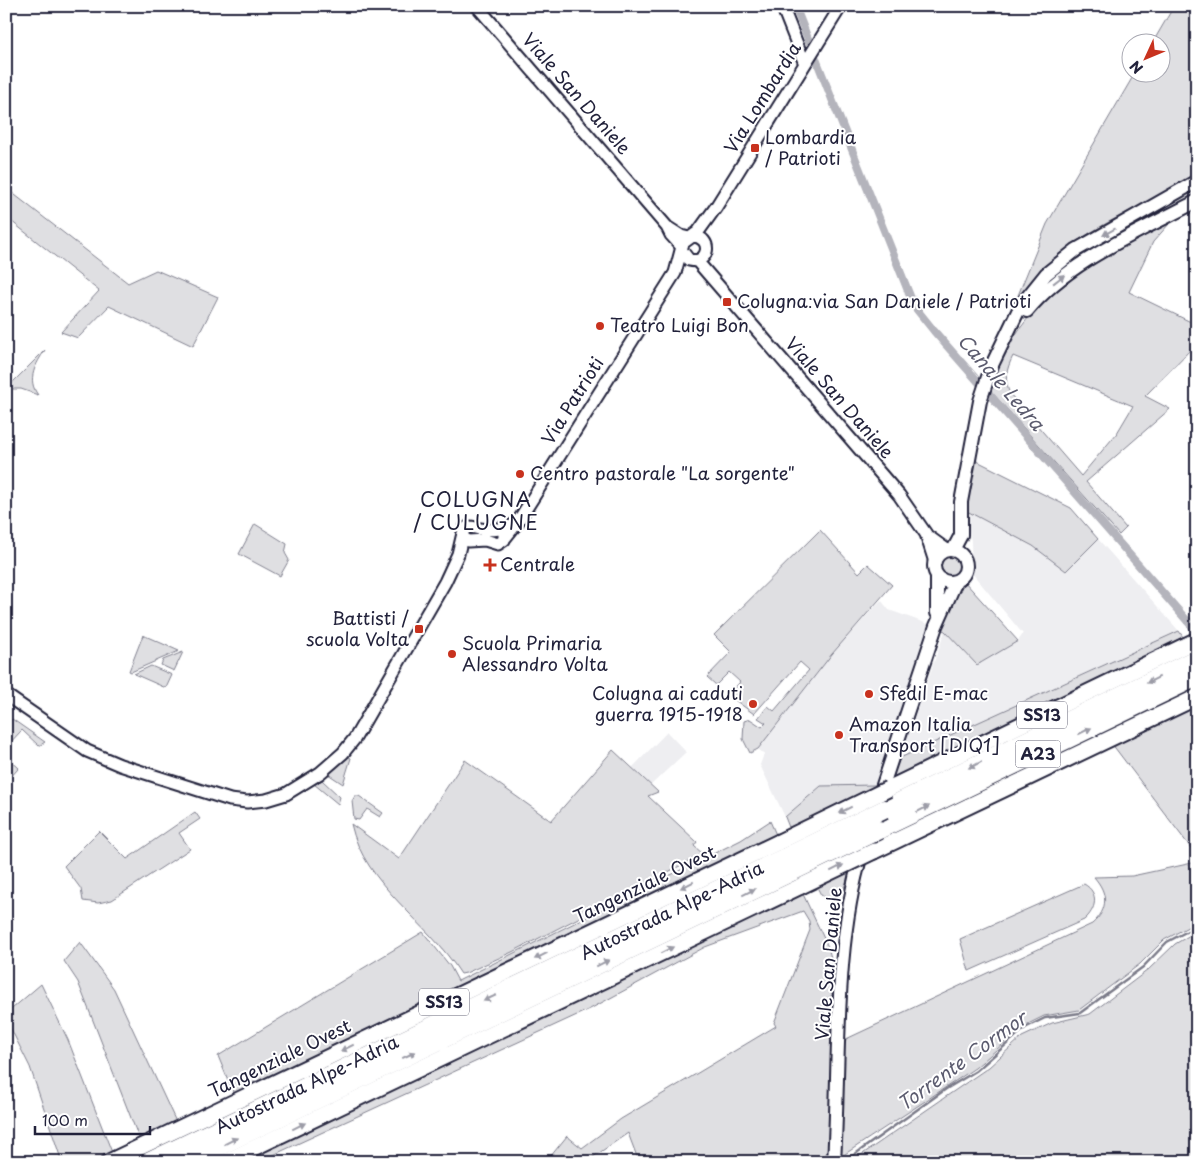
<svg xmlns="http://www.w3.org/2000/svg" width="1203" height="1168" font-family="'Playpen Sans',sans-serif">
	<rect width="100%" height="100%" fill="#fff"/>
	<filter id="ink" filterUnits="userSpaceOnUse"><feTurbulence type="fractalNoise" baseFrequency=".02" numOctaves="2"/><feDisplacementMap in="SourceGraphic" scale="10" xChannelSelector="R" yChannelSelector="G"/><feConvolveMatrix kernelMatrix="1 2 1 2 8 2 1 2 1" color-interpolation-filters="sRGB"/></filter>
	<g filter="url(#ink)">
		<path fill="#eeeef1" d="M965,510L1033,546L1065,570L1098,539L1179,631L900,758L945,631L977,665L1018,641L1023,634L972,573L971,541Z
			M881,600L889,610L928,624L875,785L821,786L785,817L760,765L764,754L758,749L832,654Z
			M667,732L686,752L651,785L632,768Z"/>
		<path fill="#dfdfe2" stroke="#80808e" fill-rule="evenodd" d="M1174,6H1197V174C1152,203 1098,222 1057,256C1037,273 1023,298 1008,320L1047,224L1135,73L1160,72V42H1153Z
			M1197,186V196L1156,218L1152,212Z
			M6,188L128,283L156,270L218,297L193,346L109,306L78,338L61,332L99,291L6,217Z
			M1169,224L1153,242L1129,292L1197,325V343L1145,396L1170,409L1086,482L1126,528L1119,535L990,390C993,380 996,370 1000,361C1013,334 1037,305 1059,286C1088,262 1135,241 1169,224ZM1013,356L1133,406L1117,433L1081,476L1010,394C1004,380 1006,370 1013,356Z
			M45,350C36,364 26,379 38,395L21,389H6Z
			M973,459L1071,508L1098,539L1066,571L1033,546L965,510Z
			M255,524L287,544L285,553L289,560L280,576L239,554Z
			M820,530L859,573L868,564L892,585L832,654L758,749L750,753L743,739L744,721L750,719L762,727L766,723L758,718L768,706L774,711L809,670L800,662L754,714L728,695L740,682L729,672L716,685L707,677L731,652L714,635Z
			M940 566a11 11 0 1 1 22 0a11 11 0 1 1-22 0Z
			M964,581L1018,641L977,665L945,631L938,628L954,592Z
			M1179,631L1183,637L890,782L900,758Z
			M143,635L179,651L131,672L129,671Z
			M183,652L174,671L161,665L163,660Z
			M151,666L172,675L166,688L134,674Z
			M1197,702V856L1112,744Z
			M12,719L45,742L39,746L22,730L6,747V726Z
			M613,750L658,792L648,796L697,842L694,846L703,854L512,952L466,973L461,974C427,920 365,886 351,824L399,859L465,760L551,821Z
			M6,756L19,768L6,782Z
			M347,756L351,758L343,784L328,774Z
			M322,780L340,797L338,804L314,784Z
			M875,785L874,791L790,830L785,817L821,786Z
			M355,796H359L383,813L380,817L367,809L359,820L354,819L352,801Z
			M195,812L200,819L179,833L190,849L112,900L98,903L83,901L81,889L64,866L99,831L127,859Z
			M770,821L777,837L235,1097L218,1056L423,932L450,966L458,981L741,840Z
			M1197,862V922L1164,940L1140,964L1079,1010L1044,1016L1024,1026L975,1068L839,1158L844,1040L1092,924C1109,909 1108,893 1094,877L1132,876Z
			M849,870C846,883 844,898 828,899L821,895L816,885Z
			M1084,884C1100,893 1096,910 1084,920L969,971L960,939Z
			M802,892L828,947L833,965L832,995L823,1003L825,1019L831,1022L832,1027L828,1152L815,1162H639L628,1133L586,1162H546L567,1136L582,1148L621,1119L776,1026L774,1023L810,930L809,921L803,911L705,947L590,1009L258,1162H239Z
			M1197,931V1162H851L989,1067L1022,1037L1052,1023L1090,1014L1148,970L1175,944Z
			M80,942L114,989L177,1124L140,1141L78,982L64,961Z
			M41,984L68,1040L113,1155L98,1162H62L30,1067L6,1019V1014Z"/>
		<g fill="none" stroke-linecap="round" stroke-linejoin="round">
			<path stroke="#7a7a88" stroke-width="2.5" d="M844,1162L946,1089L976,1071L1025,1028L1045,1018L1080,1013L1143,967L1167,942L1197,926"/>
			<path stroke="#b4b4bc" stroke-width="8" d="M795,6L914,306L934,331L1197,632"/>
			<g stroke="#22223b" stroke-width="15">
				<path id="tertiary" d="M477,6L667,227
					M782,6L805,64
					M682,247L671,235L667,227L681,236L689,238
					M682,251L689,260C710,265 713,237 693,236
					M697,261L899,495L926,534L935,562
					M463,537L468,541L485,540L498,544L504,540V531
					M929,537L947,550
					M505,538L517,523L675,273L683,243L698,232L716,207L841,6
					M6,695L87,751L120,765L230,800L247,802L266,800L286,794L320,773L343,753L355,738L445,582L458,554L464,529C471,525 473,528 480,529C491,531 508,529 517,523"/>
			</g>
			<g stroke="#22223b" stroke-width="16">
				<path id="secondary" d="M1027,311C1069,260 1140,232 1197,201
					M953,550L961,535V502L980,401L992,365L1021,305L1046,274L1076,250L1197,181
					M934 566a16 16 0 1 1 32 0a16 16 0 1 1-32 0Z
					M937,613V575
					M879,797L936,626L956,581
					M834,1162C840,1062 833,947 862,852"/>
			</g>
			<g stroke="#22223b" stroke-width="19">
				<path id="trunk" d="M888,789L1197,640
					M874,851L1197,697
					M109,1162L779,842
					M224,1162L801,886"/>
			</g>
			<g stroke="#22223b" stroke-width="21">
				<path id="motorway" d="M884,809L1197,658
					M879,830L1197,677
					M148,1162L787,856
					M187,1162L794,871"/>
			</g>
			<use href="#tertiary" stroke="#fff" stroke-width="11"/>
			<use href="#secondary" stroke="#fff" stroke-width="12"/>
			<use href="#trunk" stroke="#fff" stroke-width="15"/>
			<use href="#motorway" stroke="#fff" stroke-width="18"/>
			<g stroke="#22223b" stroke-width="19" stroke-linecap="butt">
				<path id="trunk-bridge" d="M779,842L888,789
					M801,886L874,851"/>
			</g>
			<g stroke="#22223b" stroke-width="21" stroke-linecap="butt">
				<path id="motorway-bridge" d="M787,856L884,809
					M794,871L879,830"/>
			</g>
			<use href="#trunk-bridge" stroke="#fff" stroke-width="15"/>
			<use href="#motorway-bridge" stroke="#fff" stroke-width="18"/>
		</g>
		<defs><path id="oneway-solid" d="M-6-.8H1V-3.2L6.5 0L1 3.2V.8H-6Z" transform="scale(1.25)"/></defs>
		<g fill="#9c9ca7">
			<use href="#oneway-solid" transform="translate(1109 232) rotate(151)"/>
			<use href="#oneway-solid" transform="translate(1059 279) rotate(-38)"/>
			<use href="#oneway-solid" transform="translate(1153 680) rotate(154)"/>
			<use href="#oneway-solid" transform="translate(1085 731) rotate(-26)"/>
			<use href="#oneway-solid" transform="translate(975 765) rotate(154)"/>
			<use href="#oneway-solid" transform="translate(923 809) rotate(-26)"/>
			<use href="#oneway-solid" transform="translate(845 810) rotate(154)"/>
			<use href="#oneway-solid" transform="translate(837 868) rotate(-26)"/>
			<use href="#oneway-solid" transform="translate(687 885) rotate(154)"/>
			<use href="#oneway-solid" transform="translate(749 892) rotate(-26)"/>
			<use href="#oneway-solid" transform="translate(667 950) rotate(-26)"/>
			<use href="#oneway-solid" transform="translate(541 956) rotate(154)"/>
			<use href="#oneway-solid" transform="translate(603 963) rotate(-26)"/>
			<use href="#oneway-solid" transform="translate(490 998) rotate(155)"/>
			<use href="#oneway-solid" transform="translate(347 1048) rotate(154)"/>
			<use href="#oneway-solid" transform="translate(409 1055) rotate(-25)"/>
			<use href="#oneway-solid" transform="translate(299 1126) rotate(-26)"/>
			<use href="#oneway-solid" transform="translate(231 1141) rotate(-26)"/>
		</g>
	</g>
	<g fill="#c8321e" stroke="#fff" stroke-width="2">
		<rect x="750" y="143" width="10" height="10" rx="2.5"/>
		<rect x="722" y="297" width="10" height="10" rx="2.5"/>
		<circle cx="600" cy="326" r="5"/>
		<circle cx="520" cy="474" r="5"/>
		<path d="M487.5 557.5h5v5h5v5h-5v5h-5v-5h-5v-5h5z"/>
		<rect x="414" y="624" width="10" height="10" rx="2.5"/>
		<circle cx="452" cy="654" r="5"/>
		<circle cx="869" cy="694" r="5"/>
		<circle cx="753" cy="704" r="5"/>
		<circle cx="839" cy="735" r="5"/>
	</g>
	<g text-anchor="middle" stroke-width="4" stroke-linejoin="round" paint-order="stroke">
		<g fill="#fff" stroke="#646476" stroke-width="1">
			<rect x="1017" y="701.5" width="50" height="27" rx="4"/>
			<rect x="1015.5" y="740.5" width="45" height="27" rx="4"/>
			<rect x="419" y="988.5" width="50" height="27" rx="4"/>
		</g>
		<g font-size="16" font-weight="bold" fill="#22223b">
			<text x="1042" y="721">SS13</text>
			<text x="1038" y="760">A23</text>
			<text x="444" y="1008">SS13</text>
		</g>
		<g font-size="18" fill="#22223b" stroke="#fff">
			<text transform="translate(576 94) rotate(49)" y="6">Viale San Daniele</text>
			<text transform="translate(763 98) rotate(-58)" y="6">Via Lombardia</text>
			<text transform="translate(839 398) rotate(49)" y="6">Viale San Daniele</text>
			<text transform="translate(573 401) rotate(-58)" y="6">Via Patrioti</text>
			<text transform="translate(645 885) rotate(-26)" y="6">Tangenziale Ovest</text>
			<text transform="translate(672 911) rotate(-26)" y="6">Autostrada Alpe-Adria</text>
			<text transform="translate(829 964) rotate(-85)" y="6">Viale San Daniele</text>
			<text transform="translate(280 1059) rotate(-26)" y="6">Tangenziale Ovest</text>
			<text transform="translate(307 1085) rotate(-26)" y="6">Autostrada Alpe-Adria</text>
		</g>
		<g font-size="18" fill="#22223b" stroke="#fff" text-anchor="start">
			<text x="765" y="144">Lombardia<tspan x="765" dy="21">/ Patrioti</tspan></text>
			<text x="737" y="308">Colugna:via San Daniele / Patrioti</text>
			<text x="610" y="332">Teatro Luigi Bon</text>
			<text x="530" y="480">Centro pastorale "La sorgente"</text>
			<text x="500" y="571">Centrale</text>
			<text x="409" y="625" text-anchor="end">Battisti /<tspan x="409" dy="21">scuola Volta</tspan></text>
			<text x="462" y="650">Scuola Primaria<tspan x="462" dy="21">Alessandro Volta</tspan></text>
			<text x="743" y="700" text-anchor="end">Colugna ai caduti<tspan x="743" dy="21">guerra 1915-1918</tspan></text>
			<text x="879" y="700">Sfedil E-mac</text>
			<text x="849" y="731">Amazon Italia<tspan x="849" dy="21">Transport [DIQ1]</tspan></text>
		</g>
		<g font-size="19" font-style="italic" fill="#5c5c6f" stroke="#fff">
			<text transform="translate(1001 382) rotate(49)" y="7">Canale Ledra</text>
			<text transform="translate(962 1061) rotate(-36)" y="7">Torrente Cormor</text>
		</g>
		<g font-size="20" letter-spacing="1" fill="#22223b" stroke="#fff">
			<text x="476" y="507">COLUGNA<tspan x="476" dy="23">/ CULUGNE</tspan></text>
		</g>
	</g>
	<rect width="1203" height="1168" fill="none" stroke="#fff" stroke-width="25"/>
	<rect x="12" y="12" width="1178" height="1143" fill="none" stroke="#22223b" stroke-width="2" filter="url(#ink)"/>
	<g transform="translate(1146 58) rotate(226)"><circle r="24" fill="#ffffff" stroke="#a7a7b1"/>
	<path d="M0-4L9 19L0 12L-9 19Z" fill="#c8321e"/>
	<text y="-8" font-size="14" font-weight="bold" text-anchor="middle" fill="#22223b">N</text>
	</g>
	<path d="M35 1126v8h115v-8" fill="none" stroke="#22223b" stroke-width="2.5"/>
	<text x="42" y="1126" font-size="15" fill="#22223b" stroke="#ffffff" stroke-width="4" paint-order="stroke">100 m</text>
</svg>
